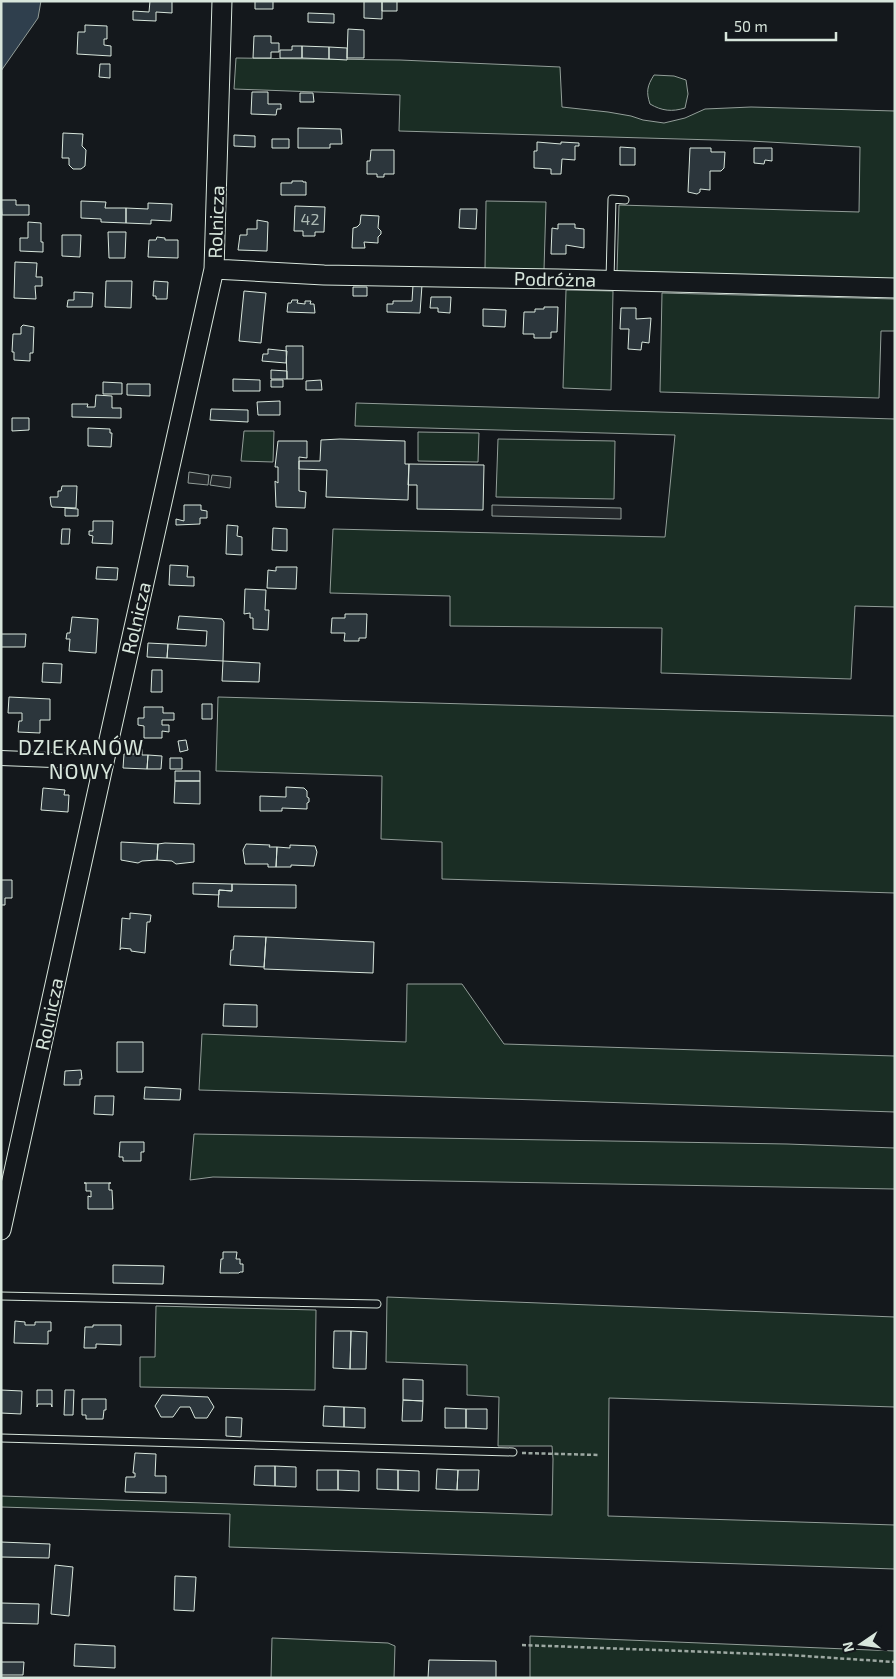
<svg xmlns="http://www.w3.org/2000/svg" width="896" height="1679" font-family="'Exo 2',sans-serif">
	<rect width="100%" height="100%" fill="#14181c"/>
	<path fill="#1a2d24" stroke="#939e99" d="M236,58L400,60L560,67L562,107L608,112L631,116L643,120L664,123L685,118L705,109L751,107L895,111V280L617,272L619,205L859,212L860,147L750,141L399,131L400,95L234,89Z
		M654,75L674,76L686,80L688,94L685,108C672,112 662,111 650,104C646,92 647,86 654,75Z
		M486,201L546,202L544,270L485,269Z
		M566,290L613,291L611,390L563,388Z
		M662,293L895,299V331H881L879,398L660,392Z
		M356,403L895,419V607L855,606L851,679L661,673L662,628L450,626V596L330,593L333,529L665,537L675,435L355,426Z
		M244,431H274L273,462L241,461Z
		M418,432L479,433L478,462L418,461Z
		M498,439L615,441L614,499L496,497Z
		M218,697L895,716V893L442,879V842L381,839L382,776L216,771Z
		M407,984H462L504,1044L895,1056V1112L539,1100L199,1090L202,1034L406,1042Z
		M194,1134L787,1144L895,1148V1189L213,1177L190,1180Z
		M387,1297L895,1317V1407L609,1398L608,1516L895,1525V1569L229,1547L230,1514L1,1507V1496L552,1515L553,1459L552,1446H498L499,1397L467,1395V1365L386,1362Z
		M156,1306L316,1310L315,1390L140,1387V1357H155Z
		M530,1636L895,1651V1678H530Z
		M272,1638L388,1643L395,1646L394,1678H271Z"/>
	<path fill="#24282b" stroke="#939e99" d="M189,472L209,475L208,485L188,483Z
		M212,475L231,477L230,488L210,485Z
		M492,505L621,508V519L492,516Z"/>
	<path fill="#2f3f4d" stroke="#939e99" d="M1,1H41L38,18L1,71Z"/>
	<path fill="#2c363c" stroke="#d8e6dc" d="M150,1H172V13L156,12V21L133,20V11L149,12Z
		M255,1H278H273V9H255Z
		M364,1H382V19L364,18Z
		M382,1H397V11H382Z
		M308,13L334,14V23L308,22Z
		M85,25L107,26V39H104V45L111,46V56L77,54L78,32H85Z
		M348,29L364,30V58H347Z
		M254,36H271V43H279V52H271V58H253Z
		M292,46H302V58H280V50H292Z
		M302,46L329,47V59L302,58Z
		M329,47L347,48V60L329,59Z
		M100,64H110V78L99,77Z
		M252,92H268V104H281V109H277L276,115L251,114Z
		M300,93H313L314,102H300Z
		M298,128L341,129L342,144H330V148H298Z
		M63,133L83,134L82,146L86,150L85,166L81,169H73L69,165V158H62Z
		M234,135L255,136V147L234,146Z
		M272,139H289V148H272Z
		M537,142L561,144V142L579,143V146H575V160L562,159L561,174H551V169L534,168V151H537Z
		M620,147L635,148V165H620Z
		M690,148H711V152H725L724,168L721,171H710V190L700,189V192L697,194L688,192Z
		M754,148H772V161L765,160L764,164L754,163Z
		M371,150H394V174H384V177H377V174H367V161H370Z
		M292,181H303V182H306V195H281V183H292Z
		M1,200H16V205H29V215H2Z
		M81,201L106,202L105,208H126V223L101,222V219L81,218Z
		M148,203L172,204L171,221L151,220V224L126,223V208L148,209Z
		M295,206L325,207L324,232H315V236H303V231H294Z
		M460,209H477L476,229L459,228Z
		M361,215L379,216L378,228L381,231V234L378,237V243L364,242L365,248H352L353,228L357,227L360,224Z
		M257,220L268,222L267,251L238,250L240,235H247V229H257Z
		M28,222L41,223V242H43V252L20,251V238H28Z
		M558,224H575V228L584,229V248L566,245V254H551L552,228L558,229Z
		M108,232H126L125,258H109Z
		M62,235H81L80,257L62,256Z
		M157,237L165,238V240H178V258L148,257L149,240H156Z
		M15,262L37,263L36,277H42V286H35L36,299L14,298Z
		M106,281H132L131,308L105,307Z
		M154,281L168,282L167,299H156V296H153Z
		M413,285H422L420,313L387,312V304H393V301H412Z
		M353,287H367V296H353Z
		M244,291L266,293L261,343L239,341Z
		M74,292L93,293L92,307H67L68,300H74Z
		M431,297H451L450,313L438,312V308H430Z
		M292,300H298L297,303L305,304V301H311L310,304H314L315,313L287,312L288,303H291Z
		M544,307H558L557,332H551V338H534V334H523L524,312H535V309H544Z
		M621,308H636V319L651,318L649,343L642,342L641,350L628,349L629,329H620Z
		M483,309L506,310L505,327L483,326Z
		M23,325L34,327L33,353H30V361L14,360V352H12L13,334H21V327Z
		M286,346H303V379H287Z
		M268,349L287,351L286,363L262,361L263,354H268Z
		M271,370L287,371V379H271Z
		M233,379L260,380V391H233Z
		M271,380H283V387H271Z
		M321,380L322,390H306V381Z
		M103,382L122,383V394H103Z
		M127,384H150V396L127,395Z
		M96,395L112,396V408H121V418L72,417V404H88L87,407H95Z
		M280,401V415H258L257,402Z
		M211,409L248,410V422L210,420Z
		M12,418H29V430L12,431Z
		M88,428L110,429V433H112L111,447L88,446Z
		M340,439L405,441V464H409L408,500L326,497L327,470L299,469V461H320L321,440Z
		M278,441H307V458L299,457V491L306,492L305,508L276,507L275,481L278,483V467H275Z
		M409,464L484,465L483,510L417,509V485H408Z
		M62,486H77L76,508L52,507L51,505L50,497H58V491H61Z
		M184,505H201V510L207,511V518H200V524L176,525V519L184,521Z
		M65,508L78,509V516H65Z
		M93,521H113L112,544L92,543L93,536L89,535V531H93Z
		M227,525L238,526L237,536L242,537V555L226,554Z
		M273,528L287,529V551L272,550Z
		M62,529H70L69,544H61Z
		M170,565L188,566L187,577H194V586L169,585Z
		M97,567L118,568L117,580L96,579Z
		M276,567H297L296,589L267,588L268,570L276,571Z
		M245,589L266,590L265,610H269L268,630L253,629V618H250V613L244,614Z
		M345,614H367L366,638H359V641H344L345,633H331L332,618H345Z
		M179,616L222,619L224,622L223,661L167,658L168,644L206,646L207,631L177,629Z
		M72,617L98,619L96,653L69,651L70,639H66L67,633H70Z
		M1,634H26L25,647H1Z
		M148,643L168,644L167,658L147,657Z
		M223,661L260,663L259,682L222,681Z
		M43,663L62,664L61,683L42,682Z
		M152,670H162V692H151Z
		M9,697L50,699V720H40V733L18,732L19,721H22V713H8Z
		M202,704H212V719H202Z
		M144,707H163V713H174V720H162V725H169V732L162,731V738H144V726L138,725V718H144Z
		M186,740L188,750L180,752L178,741Z
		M136,749H142V755H148L147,769L123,768L124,754H136Z
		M148,755L162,756L161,769H147Z
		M170,758H182V769H170Z
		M175,771H200V781H175Z
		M175,781H200V804L174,803Z
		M286,787L304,788L307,791V797L309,798V802L307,803V809L282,808V811H260V796L286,797Z
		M43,788L65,790L64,795H69L68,812L41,810Z
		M121,842L158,844L157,860L142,861L138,863L121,860Z
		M165,843L194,844V862L176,864L172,861L157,860L158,844Z
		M246,844L270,845L269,847H277L276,867H268V864H245L243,850Z
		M290,845L315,846L317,852L314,866L291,865V867H276L277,847L290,848Z
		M1,880H12V898H5V905H1Z
		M193,883L232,884V891L219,890V895L193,894Z
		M232,884L296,885V908L218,907L219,890L232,891Z
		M130,913L151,915L150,922H147L145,953L131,951V949L121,948L120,950L122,918L130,919Z
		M234,936L266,937L264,967L230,965L231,950H233Z
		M266,937L374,942L373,973L264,969Z
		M224,1004L257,1005V1027L223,1026Z
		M117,1042H143V1072H117Z
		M81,1070L82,1079H80V1085H64L65,1071Z
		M145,1087L181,1089L180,1100L144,1099Z
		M95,1096H114L113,1115L94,1114Z
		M120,1142H144V1152H141V1161H123V1157H119Z
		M84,1183H111H109V1190H112L113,1209H88V1196L91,1197V1191H86V1183Z
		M223,1252H237L236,1259H240V1264H243V1272H240L239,1273H220L221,1259H223Z
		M113,1265L164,1266L163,1284L113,1283Z
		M15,1321L25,1322V1325H35V1322H51V1331H48V1344L14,1343Z
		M93,1325H121V1345L96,1344V1348H84L85,1327H93Z
		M334,1331H351L350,1369L333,1368Z
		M351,1331L367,1332L366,1369H350Z
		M403,1379L423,1380V1401L403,1400Z
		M1,1390L22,1391L21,1414L1,1413Z
		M37,1390H52V1407L51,1404H38L37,1407Z
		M65,1390H74L73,1415H64Z
		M162,1395L208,1397L214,1407L207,1418H195L190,1407H180L173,1417H161L155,1406Z
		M82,1399H106V1410H104L103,1419H86V1415H82Z
		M403,1400L423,1401L422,1421H402Z
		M324,1406L344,1407V1427L323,1426Z
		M344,1407L365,1408V1428L344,1427Z
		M445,1408L466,1409V1428H445Z
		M466,1409H487V1429L466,1428Z
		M226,1417L242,1418L241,1437L226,1436Z
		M135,1453L156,1454L155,1476H166V1493L125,1492L126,1477H135V1473H133Z
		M255,1466H275V1486L254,1485Z
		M275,1466L296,1467V1487L275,1486Z
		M377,1469L398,1470V1490L377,1489Z
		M437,1469L458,1470L457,1490L436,1489Z
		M317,1470H338V1490H317Z
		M338,1470L359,1471V1491L338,1490Z
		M398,1470L419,1471V1491L398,1490Z
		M458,1470H479L478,1490H457Z
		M1,1542L50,1544L49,1558L1,1557Z
		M55,1565L73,1567L69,1616L51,1614Z
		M175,1576L196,1577L194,1611L174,1610Z
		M1,1603L39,1604L38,1624L1,1623Z
		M75,1644L115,1646V1668L74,1666Z
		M429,1660L496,1661V1678H428Z
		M1,1662H24L23,1675H1Z"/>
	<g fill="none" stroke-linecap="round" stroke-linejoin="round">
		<g stroke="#d8e6dc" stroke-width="9">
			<path id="lane" d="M610,280L612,199L625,200
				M1,1296L377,1304
				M1,1438L513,1452"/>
		</g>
		<g stroke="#d8e6dc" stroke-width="16">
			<path id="street" d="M1,758L104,762"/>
		</g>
		<g stroke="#d8e6dc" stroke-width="21">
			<path id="secondary" d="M214,269L324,275L558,279L895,288
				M1,1230L104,762L214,269L222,1"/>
		</g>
		<path stroke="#9da8a2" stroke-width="2.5" stroke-dasharray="4 2.5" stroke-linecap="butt" d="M522,1453L600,1455
			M522,1645L789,1655L895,1662"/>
		<use href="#lane" stroke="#14181c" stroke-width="7"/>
		<use href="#street" stroke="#14181c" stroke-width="14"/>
		<use href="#secondary" stroke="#14181c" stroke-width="19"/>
	</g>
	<g text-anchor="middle" stroke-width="4" stroke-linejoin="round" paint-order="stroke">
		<g font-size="16" fill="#adbab4">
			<text x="310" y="225">42</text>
		</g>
		<g font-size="19" fill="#d8e6dc" stroke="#14181c">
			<text transform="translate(216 222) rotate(-88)" y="7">Rolnicza</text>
			<text transform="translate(555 279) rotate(1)" y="7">Podróżna</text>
			<text transform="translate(136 618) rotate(-77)" y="7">Rolnicza</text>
			<text transform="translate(49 1014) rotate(-78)" y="7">Rolnicza</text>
		</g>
		<g font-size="21" letter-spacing="1" fill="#d8e6dc" stroke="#14181c">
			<text x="81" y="755">DZIEKANÓW<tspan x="81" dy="24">NOWY</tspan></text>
		</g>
	</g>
	<rect width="896" height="1679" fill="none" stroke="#d8e6dc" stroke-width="5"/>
	<g transform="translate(861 1644) rotate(257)" stroke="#14181c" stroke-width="4" paint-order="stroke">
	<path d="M0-4L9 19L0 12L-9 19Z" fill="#d8e6dc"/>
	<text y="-8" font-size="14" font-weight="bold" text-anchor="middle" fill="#d8e6dc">N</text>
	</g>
	<path d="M726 32v8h110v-8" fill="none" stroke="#d8e6dc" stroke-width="2.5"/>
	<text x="734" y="32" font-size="15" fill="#d8e6dc" stroke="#14181c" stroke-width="4" paint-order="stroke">50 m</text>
</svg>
